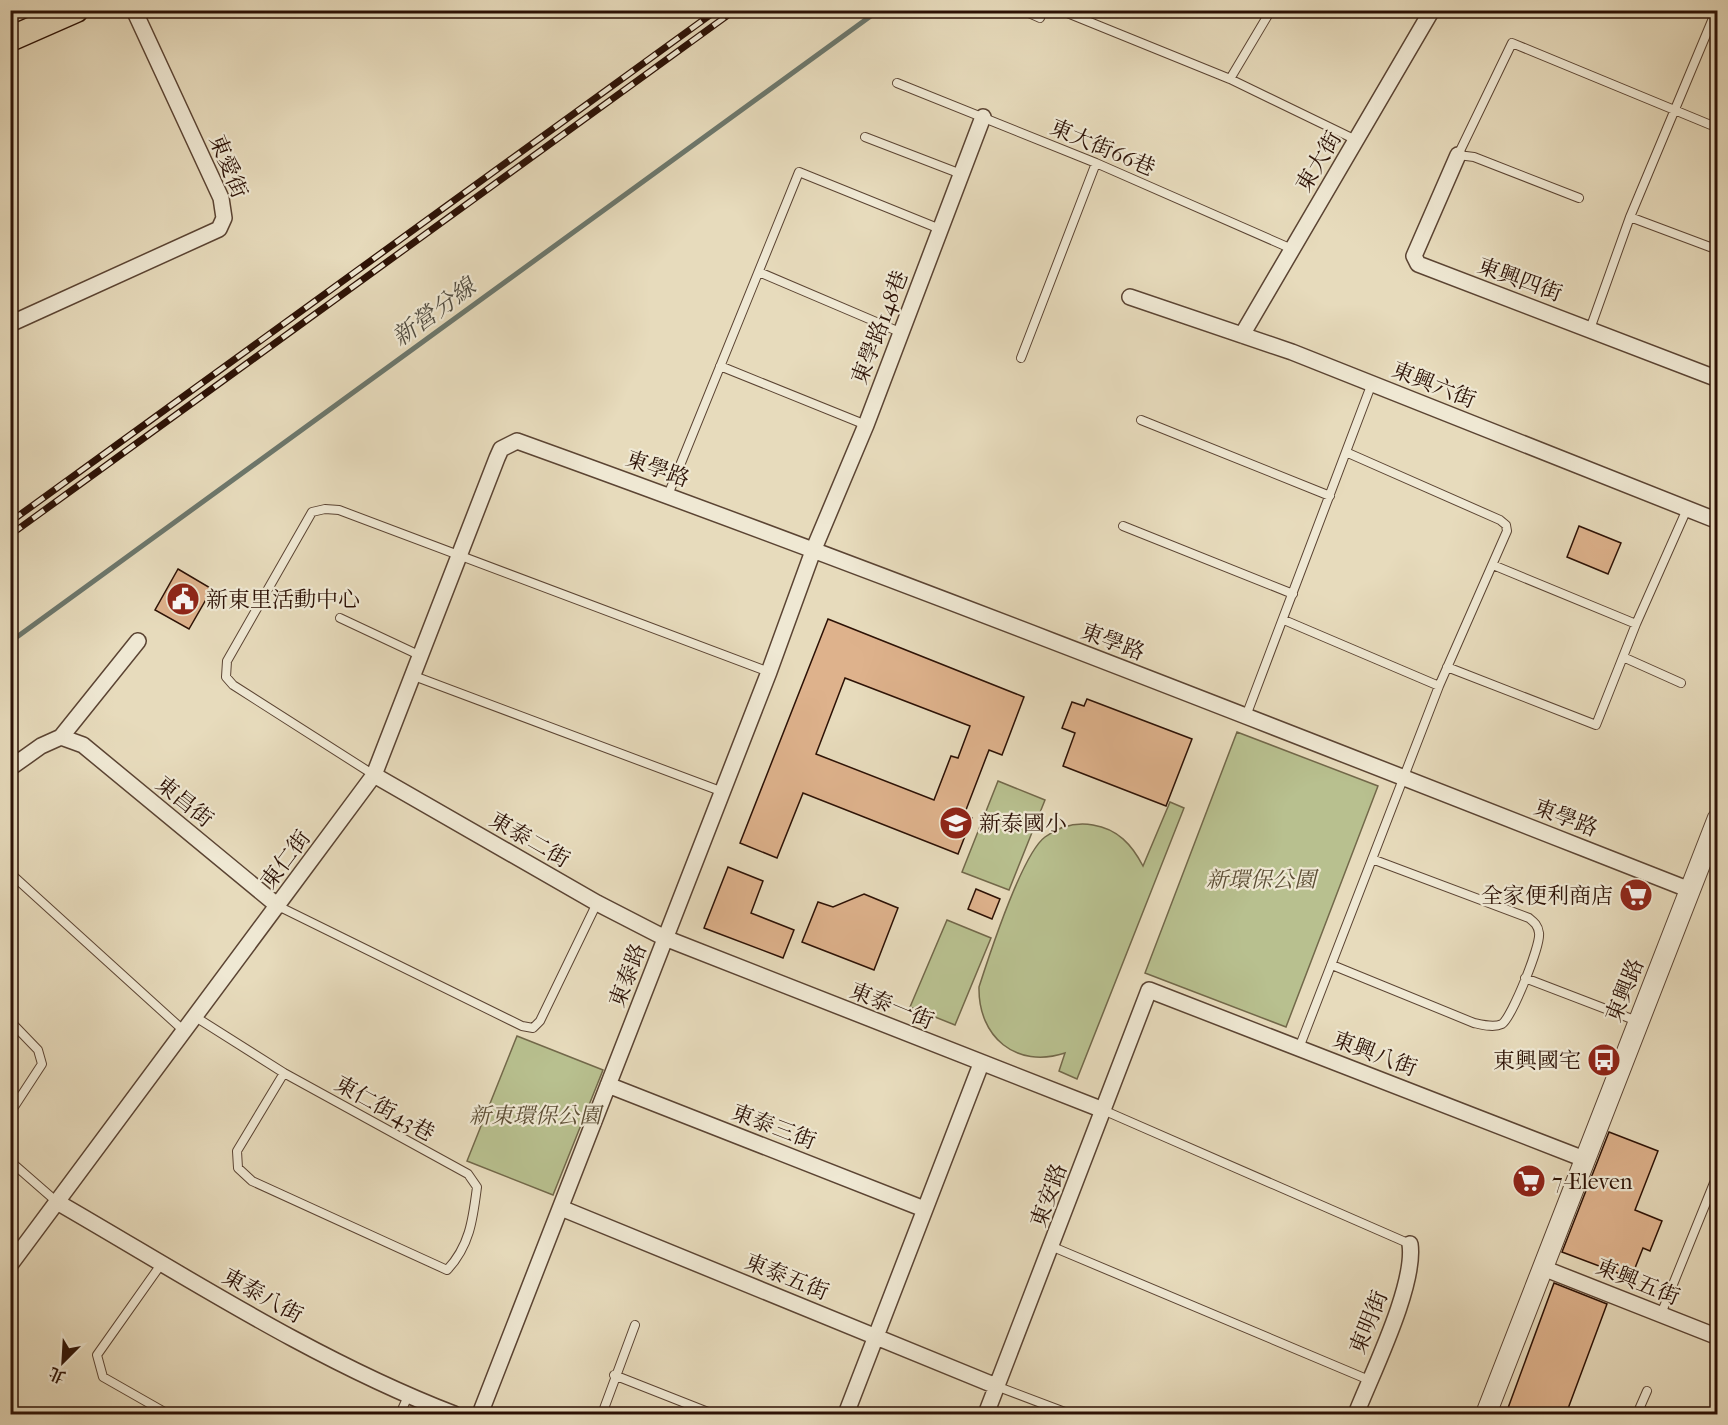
<svg xmlns="http://www.w3.org/2000/svg" width="1728" height="1425" font-family="'IM FELL French Canon','Noto Serif TC',serif">
	<rect width="100%" height="100%" fill="#e7dbbc"/>
	<filter id="stains"><feTurbulence type="fractalNoise" baseFrequency=".00333" numOctaves="4"/><feColorMatrix values="0 0 0 0 .2 0 0 0 0 .09 0 0 0 0 .02 0 0 0 .5 -.17"/></filter>
	<radialGradient id="worn" r=".72"><stop offset=".6" stop-color="#630" stop-opacity="0"/><stop offset="1" stop-color="#630" stop-opacity=".3"/></radialGradient>
	<path fill="#b8c08f" stroke="#72684a" stroke-width="1.5" d="M1237,732L1378,786L1286,1027L1145,973Z
		M998,781L1045,800L1009,890L962,872Z
		M1170,802L1184,808L1077,1079L1059,1071L1065,1053C1016,1069 978,1037 979,987C989,956 1022,854 1045,837C1059,827 1076,822 1093,825C1118,829 1132,845 1143,866Z
		M947,920L991,938L955,1025L910,1007Z
		M517,1036L603,1070L553,1195L467,1161Z"/>
	<g fill="none" stroke-linecap="round" stroke-linejoin="round">
		<path stroke="#6c776c" stroke-width="5" d="M10,642L879,10"/>
	</g>
	<path fill="#deb28c" stroke="#2c1105" stroke-width="1.5" fill-rule="evenodd" d="M1579,526L1621,543L1608,574L1567,557Z
		M178,569L212,589L189,629L155,610Z
		M828,619L1024,697L1002,755L989,750L964,815L972,818L958,854L803,793L777,858L740,843ZM845,678L970,726L958,758L951,756L934,800L816,754Z
		M1087,699L1192,739L1166,806L1063,766L1075,733L1062,728L1072,702L1084,706Z
		M728,867L763,881L751,913L794,930L783,958L704,928Z
		M976,889L1000,899L992,919L968,909Z
		M864,894L898,908L874,970L802,942L818,902L833,907Z
		M1609,1132L1658,1151L1635,1210L1662,1221L1650,1251L1643,1248L1631,1278L1562,1252Z
		M1554,1283L1607,1304L1566,1414H1526L1508,1408Z"/>
	<g fill="none" stroke-linecap="round" stroke-linejoin="round">
		<g stroke="#5b4433" stroke-width="10">
			<path id="service" d="M1022,10L1040,18L1043,10
				M1060,10L1230,79L1356,140
				M1230,79L1271,10
				M897,83L1096,163L1292,249
				M865,137L961,174
				M1579,198L1474,157L1458,155L1512,43L1718,128
				M1630,217L1718,250
				M759,272L902,333
				M1590,329L1630,217L1716,11
				M1021,358L1096,163
				M720,366L866,425
				M1141,420L1330,496
				M668,495L799,172L940,229
				M1123,526L1293,594
				M1493,565L1636,624
				M340,618L421,656
				M1284,620L1439,686
				M1623,657L1681,683
				M1447,667L1596,725L1636,624L1687,509
				M414,676L723,792
				M1246,716L1372,383
				M374,775L233,685L226,677L227,661L312,512L325,509L339,510L769,672
				M10,873L183,1030
				M278,906L522,1026L533,1028L540,1021L597,903
				M1332,965L1474,1023C1483,1025 1494,1028 1502,1024C1512,1017 1541,945 1539,933C1538,925 1534,922 1529,918L1372,859
				M1525,978L1637,1021
				M194,1016L284,1073L468,1174L477,1187C473,1218 470,1246 447,1270L252,1181L238,1168L237,1151L284,1073
				M10,1021L38,1050L42,1064L10,1113
				M1299,1048L1439,686L1507,531L1506,525L1500,520L1348,453
				M1103,1110L1410,1244
				M10,1161L57,1202
				M1053,1247L1369,1380
				M162,1263L97,1355L103,1377L168,1414
				M1661,1314L1714,1183L1718,1185
				M614,1375L713,1414
				M996,1386L1070,1414
				M400,1414L408,1396
				M602,1414L635,1325
				M1637,1414L1647,1391"/>
		</g>
		<g stroke="#5b4433" stroke-width="18">
			<path id="minor" d="M1716,10L1718,11
				M1458,155L1414,256L1418,264L1718,379
				M1130,297L1292,352L1718,521
				M10,324L219,229L224,218L221,198L134,10
				M1242,335L1432,10
				M61,737L83,745L278,906
				M10,768L41,746L61,737L138,641
				M374,775L597,903L665,938L1103,1110
				M608,1085L924,1209
				M57,1202C187,1277 314,1360 454,1414
				M561,1208L996,1386
				M10,1265L374,775L497,458L501,449L517,441C911,583 1300,737 1690,890
				M1543,1268L1718,1337
				M480,1414L769,672L813,551L866,425L983,117
				M846,1414L981,1064
				M986,1414L1149,990L1584,1159
				M1356,1414C1372,1373 1416,1285 1410,1244"/>
		</g>
		<g stroke="#5b4433" stroke-width="22">
			<path id="tertiary" d="M1486,1414L1718,818"/>
		</g>
		<g stroke="#2c1105" stroke-width="27">
			<path id="primary" d="M10,39L76,10"/>
		</g>
		<use href="#service" stroke="#efe8d3" stroke-width="8"/>
		<use href="#minor" stroke="#efe8d3" stroke-width="15"/>
		<use href="#tertiary" stroke="#efe8d3" stroke-width="20"/>
		<use href="#primary" stroke="#e7dbbc" stroke-width="24"/>
		<g stroke="#2c1105" stroke-width="7">
			<path id="rail" d="M10,522L717,10
				M10,535L735,10"/>
		</g>
		<use href="#rail" stroke="#efe8d3" stroke-width="4.5" stroke-dasharray="14" stroke-linecap="butt"/>
	</g>
	<defs>
		<g id="civic-disc" transform="scale(1.725)"><circle r="9.5" fill="#8f2418" stroke="#efe8d3"/><path d="M-.6-6.5H3V-4.5H.6V-3L4-1V1h2V6H-6V1h2V-1L-.6-3ZM-1.2 2.5V6h2.4V2.5Z" fill="#fff"/></g>
		<g id="school-disc" transform="scale(1.725)"><circle r="9.5" fill="#8f2418" stroke="#efe8d3"/><path d="M0-5L7-2L0 1L-7-2ZM-4 1L0 2.5L4 1V4Q0 6-4 4Z" fill="#fff"/></g>
		<g id="supermarket-disc" transform="scale(1.725)"><circle r="9.5" fill="#8f2418" stroke="#efe8d3"/><path d="M-6-5.5h2.5l.6 2H6L4.5 2H-2.5L-4.4-4H-6ZM-1.5 3.2a1.3 1.3 0 1 0 .1 0ZM3 3.2a1.3 1.3 0 1 0 .1 0Z" fill="#fff"/></g>
		<g id="bus-disc" transform="scale(1.725)"><circle r="9.5" fill="#8f2418" stroke="#efe8d3"/><path d="M-5-6H5V4H4V6H2V4H-2V6H-4V4H-5ZM-3.5-4V0h7V-4ZM-3.5 1.2v1.5H-2V1.2ZM2 1.2v1.5H3.5V1.2Z" fill="#fff"/></g>
	</defs>
	<g fill-rule="evenodd">
		<use href="#civic-disc" x="183" y="599"/>
		<use href="#school-disc" x="956" y="823"/>
		<use href="#supermarket-disc" x="1636" y="895"/>
		<use href="#bus-disc" x="1604" y="1060"/>
		<use href="#supermarket-disc" x="1529" y="1181"/>
	</g>
	<g text-anchor="middle" stroke-width="4.5" stroke-linejoin="round" paint-order="stroke">
		<g font-size="22" fill="#2c1105" stroke="#efe8d3">
			<text transform="translate(1103 147) rotate(23)" y="8">東大街66巷</text>
			<text transform="translate(1318 161) rotate(-59)" y="8">東大街</text>
			<text transform="translate(229 166) rotate(68)" y="8">東愛街</text>
			<text transform="translate(1520 279) rotate(20)" y="8">東興四街</text>
			<text transform="translate(879 327) rotate(-69)" y="8">東學路148巷</text>
			<text transform="translate(1434 384) rotate(22)" y="8">東興六街</text>
			<text transform="translate(658 468) rotate(20)" y="8">東學路</text>
			<text transform="translate(1113 641) rotate(21)" y="8">東學路</text>
			<text transform="translate(185 801) rotate(39)" y="8">東昌街</text>
			<text transform="translate(1566 817) rotate(21)" y="8">東學路</text>
			<text transform="translate(530 839) rotate(30)" y="8">東泰二街</text>
			<text transform="translate(285 859) rotate(-53)" y="8">東仁街</text>
			<text transform="translate(627 975) rotate(-69)" y="8">東泰路</text>
			<text transform="translate(1624 990) rotate(-68)" y="8">東興路</text>
			<text transform="translate(892 1005) rotate(22)" y="8">東泰一街</text>
			<text transform="translate(1375 1053) rotate(21)" y="8">東興八街</text>
			<text transform="translate(385 1108) rotate(29)" y="8">東仁街43巷</text>
			<text transform="translate(774 1126) rotate(21)" y="8">東泰三街</text>
			<text transform="translate(1048 1195) rotate(-70)" y="8">東安路</text>
			<text transform="translate(787 1276) rotate(22)" y="8">東泰五街</text>
			<text transform="translate(1638 1281) rotate(22)" y="8">東興五街</text>
			<text transform="translate(263 1295) rotate(29)" y="8">東泰八街</text>
			<text transform="translate(1368 1322) rotate(-68)" y="8">東明街</text>
		</g>
		<g font-size="22" fill="#2c1105" stroke="#efe8d3" text-anchor="start">
			<text x="206" y="607">新東里活動中心</text>
			<text x="979" y="831">新泰國小</text>
			<text x="1613" y="903" text-anchor="end">全家便利商店</text>
			<text x="1581" y="1068" text-anchor="end">東興國宅</text>
			<text x="1552" y="1189">7-Eleven</text>
		</g>
		<g font-size="22" font-style="italic" fill="#5d4e35" stroke="#efe8d3">
			<text x="1261" y="887">新環保公園</text>
			<text x="535" y="1123">新東環保公園</text>
		</g>
		<g font-size="24" font-style="italic" fill="#514c41" stroke="#efe8d3">
			<text transform="translate(434 312) rotate(-36)" y="8">新營分線</text>
		</g>
	</g>
	<rect width="1728" height="1425" fill="none" stroke="#e7dbbc" stroke-width="36"/>
	<rect x="12" y="12" width="1704" height="1401" fill="none" stroke="#2c1105" stroke-width="3"/>
	<rect x="18" y="18" width="1692" height="1389" fill="none" stroke="#2c1105" stroke-width="1.5"/>
	<g transform="translate(63 1362) rotate(204)" stroke="#efe8d3" stroke-width="4.5" paint-order="stroke">
	<path d="M0-4.5L10 22L0 15L-10 22Z" fill="#2c1105"/>
	<text y="-9" font-size="16" font-weight="bold" text-anchor="middle" fill="#2c1105">北</text>
	</g>
	<rect width="100%" height="100%" filter="url(#stains)"/>
	<rect width="100%" height="100%" fill="url(#worn)"/>
</svg>
